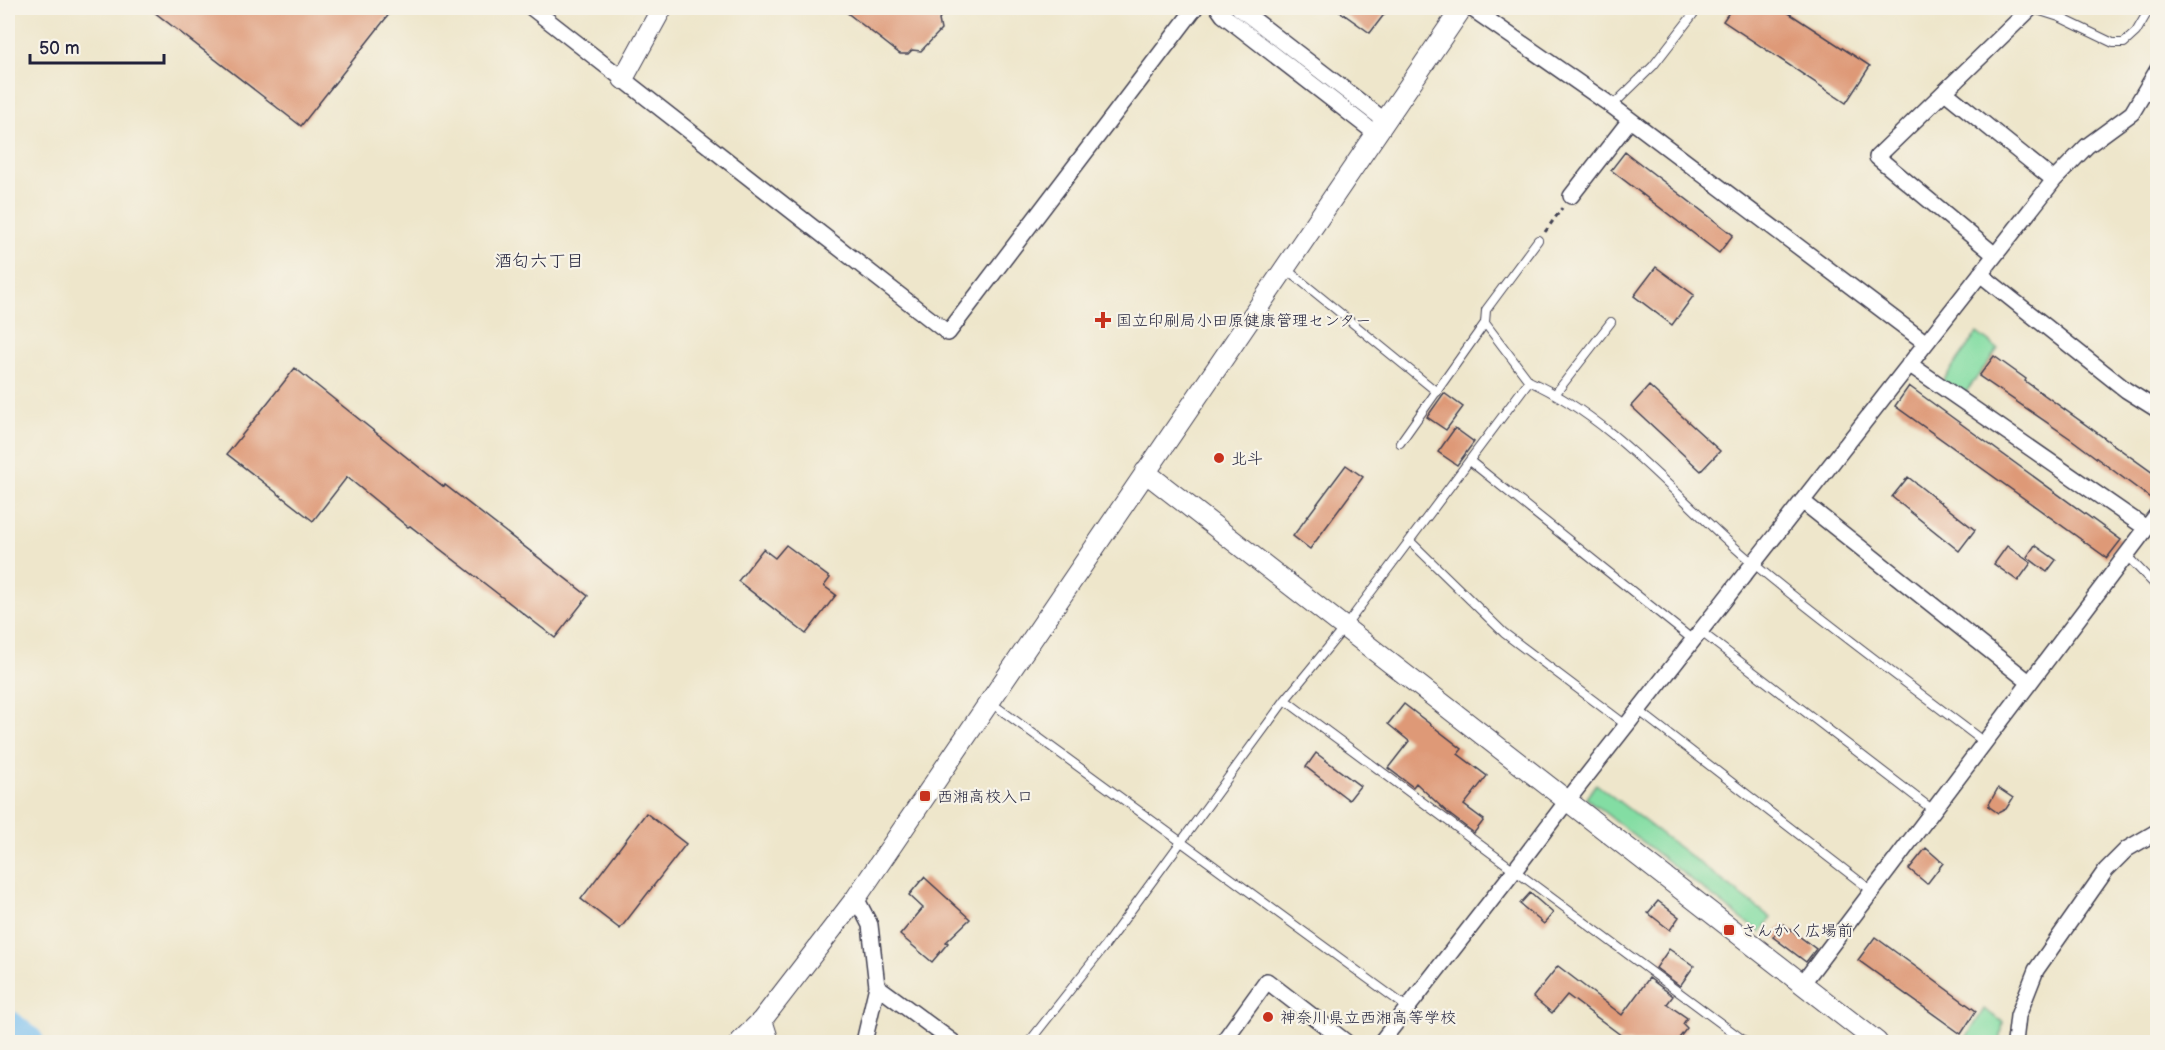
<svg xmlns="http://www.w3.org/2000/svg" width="2165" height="1050" font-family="'Balsamiq Sans','Klee One',sans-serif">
	<rect width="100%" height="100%" fill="#f7f3e8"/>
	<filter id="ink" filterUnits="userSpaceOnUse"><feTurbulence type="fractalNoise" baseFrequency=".0167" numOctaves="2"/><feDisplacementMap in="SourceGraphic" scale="12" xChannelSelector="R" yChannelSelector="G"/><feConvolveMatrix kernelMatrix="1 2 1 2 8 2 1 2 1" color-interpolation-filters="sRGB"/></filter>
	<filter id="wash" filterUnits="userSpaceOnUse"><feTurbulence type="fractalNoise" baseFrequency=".008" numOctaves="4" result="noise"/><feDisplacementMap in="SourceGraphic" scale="24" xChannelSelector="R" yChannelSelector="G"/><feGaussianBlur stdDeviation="1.35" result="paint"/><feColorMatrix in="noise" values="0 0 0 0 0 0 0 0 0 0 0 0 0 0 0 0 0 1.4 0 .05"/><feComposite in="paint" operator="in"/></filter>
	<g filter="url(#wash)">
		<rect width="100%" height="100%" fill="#eee6cb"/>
		<path fill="#83dda3" stroke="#52806f" stroke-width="1.5" d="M1977,333L1998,349L1963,396L1942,382Z
			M1596,784L1771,918L1760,933L1586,798Z
			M1984,1009L2003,1022L2000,1042H1964Z"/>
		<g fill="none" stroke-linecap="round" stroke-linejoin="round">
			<path stroke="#79c0f1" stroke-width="32" d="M8,1026L28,1042"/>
		</g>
		<g id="blocks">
			<path fill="#de9977" d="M149,8H394L301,126Z
				M841,8H943L939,20L941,30L921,51L912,50L908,54H900Z
				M1335,8H1389L1370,33Z
				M1732,8H1781L1870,66L1846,103L1723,21Z
				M1625,152L1733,235L1719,253L1611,170Z
				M1656,267L1694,295L1672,325L1634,296Z
				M1994,356L2026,379L2025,381L2157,476V503L2071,439L1979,376Z
				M295,368L444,487L445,485L588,596L555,638L410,526L408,527L347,477L313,521L227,454Z
				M1649,386L1720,451L1701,471L1631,406Z
				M1909,386L2121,540L2107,558L1895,406Z
				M1444,393L1463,407L1446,430L1427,417Z
				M1455,428L1474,442L1457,465L1438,452Z
				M1346,465L1363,477L1310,549L1293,536Z
				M1908,477L1975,530L1959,551L1892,497Z
				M786,545L830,578L824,586L836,595L806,634L738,581L763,549L775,558Z
				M2035,545L2056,560L2047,572L2027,557Z
				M2007,546L2031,563L2018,581L1994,564Z
				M1404,704L1462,749L1458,754L1487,776L1464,805L1484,820L1474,833L1449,814L1416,783L1413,787L1388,768L1409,741L1388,724Z
				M1316,753L1360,786L1349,800L1306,767Z
				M1998,788L2013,798L2006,809L1998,813L1988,806Z
				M646,813L686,844L620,929L581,899Z
				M1926,848L1943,863L1927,884L1909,869Z
				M924,877L970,919L946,942L948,943L932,962L900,935L923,908L909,895Z
				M1530,893L1553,913L1544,924L1520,904Z
				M1658,901L1679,917L1670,930L1648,913Z
				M1783,924L1816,949L1806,962L1773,937Z
				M1875,937L1976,1011L1961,1034L1858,960Z
				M1669,949L1694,966L1680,986L1656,968Z
				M1558,966L1622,1015L1649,978L1673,996L1667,1004L1687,1018L1683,1024L1687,1028L1676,1042H1616L1622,1036L1567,995L1552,1013L1533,997Z"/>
		</g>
	</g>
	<g filter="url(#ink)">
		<use href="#blocks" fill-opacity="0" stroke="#413f51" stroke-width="1.5"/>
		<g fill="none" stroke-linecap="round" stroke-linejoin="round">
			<g stroke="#413f51" stroke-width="10">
				<path id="service" d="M2031,8L2059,17L2113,43H2124L2136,32L2150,8
					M1612,106L1653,66L1698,8
					M1285,268L1437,392
					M1485,323L1486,310L1538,240
					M1556,393L1611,322
					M1400,443L1485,323L1529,381
					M1470,461L1693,640
					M1410,541L1504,633L1626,725
					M2126,555L2158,588
					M1700,631L1933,810
					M1285,700L1746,1042
					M990,702L1408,1008
					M1638,710L1872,891
					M1029,1042L1104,947L1285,700L1344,628L1529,381C1618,421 1680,503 1754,564C1828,626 1907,683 1984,742"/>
			</g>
			<g stroke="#413f51" stroke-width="18">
				<path id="minor" d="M532,8L948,333L1195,8
					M1218,8L1223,15L1375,133
					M1239,8L1384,120
					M1471,8L1612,106L1926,343
					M1945,92L2054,180
					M1571,196L1630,120
					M1995,255L1877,157L2031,8
					M1980,274L2126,390L2158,410
					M1909,364L2146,528
					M1802,501L2029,682
					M856,898L870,925L877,986L864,1042
					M1802,984L2158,513
					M877,986L953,1042
					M1223,1042L1267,981L1346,1042
					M1381,1042L1514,871L1567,801L2054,180L2087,146L2132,113L2158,69
					M2015,1042L2018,1016L2036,970L2106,870L2127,849L2158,831"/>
			</g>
			<g stroke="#413f51" stroke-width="22">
				<path id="tertiary" d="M623,79L662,8
					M1145,472L1877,1042
					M762,1020L769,1042
					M740,1042L762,1020L856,898L1462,8"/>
			</g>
			<path stroke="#413f51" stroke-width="3" stroke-dasharray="4.5 4.5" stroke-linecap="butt" d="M1545,232L1562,208"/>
			<use href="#service" stroke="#fff" stroke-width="8"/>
			<use href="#minor" stroke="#fff" stroke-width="15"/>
			<use href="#tertiary" stroke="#fff" stroke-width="20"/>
		</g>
	</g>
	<g fill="#c8321e" stroke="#f7f3e8" stroke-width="2">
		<path d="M1100 311h6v6h6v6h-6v6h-6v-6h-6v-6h6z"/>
		<circle cx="1219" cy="458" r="6"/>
		<rect x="919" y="790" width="12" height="12" rx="3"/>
		<rect x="1723" y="924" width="12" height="12" rx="3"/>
		<circle cx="1268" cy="1017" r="6"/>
	</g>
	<g text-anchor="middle" stroke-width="4.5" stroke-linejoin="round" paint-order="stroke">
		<g font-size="16" fill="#22223b" stroke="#f7f3e8" text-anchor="start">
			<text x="1116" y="326">国立印刷局小田原健康管理センター</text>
			<text x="1231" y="464">北斗</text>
			<text x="937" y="802">西湘高校入口</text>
			<text x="1741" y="936">さんかく広場前</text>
			<text x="1280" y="1023">神奈川県立西湘高等学校</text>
		</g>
		<g font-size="18" fill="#22223b" stroke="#f7f3e8">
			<text x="539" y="267">酒匂六丁目</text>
		</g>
	</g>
	<rect width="2165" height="1050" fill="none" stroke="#f7f3e8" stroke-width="30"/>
	<path d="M30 54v9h134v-9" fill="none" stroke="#22223b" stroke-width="3"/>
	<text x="39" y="54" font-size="18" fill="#22223b" stroke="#f7f3e8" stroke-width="4.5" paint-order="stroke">50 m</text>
</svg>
